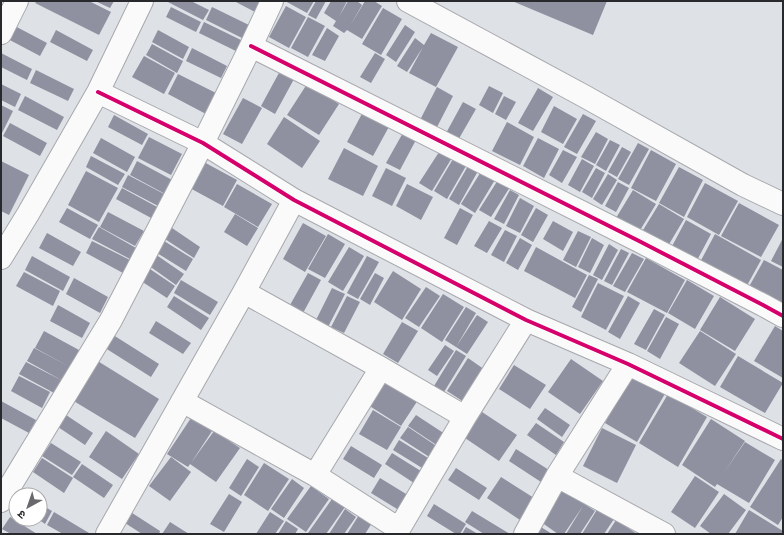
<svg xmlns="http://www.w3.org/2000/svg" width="784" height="535" font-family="Overpass,'Noto Sans Devanagari',sans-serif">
	<rect width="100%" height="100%" fill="#dee1e6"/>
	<path fill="#8f90a0" d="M37,1H61L63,2L64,1H89L111,12L99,35L35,3Z
		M95,1H114L110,8Z
		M166,1H191L209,10L203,20Z
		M234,1H263L257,13Z
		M285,1H314L307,13Z
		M316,1H326L316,19L308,15Z
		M331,1H347L339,17L348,1H357L362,5L350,26L365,1H374L382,6L362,39L347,30L344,33L333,26L336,21L324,13Z
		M512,1H607L593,35Z
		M286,6L306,17L289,48L269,37Z
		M171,7L201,22L196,32L166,17Z
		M212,7L251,26L244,39L206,20Z
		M383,8L402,19L381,55L362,44Z
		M308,17L325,26L308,57L291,48Z
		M204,22L243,41L238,52L199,33Z
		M13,25L47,43L40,56L6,38Z
		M405,25L415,32L396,62L386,55Z
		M327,28L339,36L325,61L312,55Z
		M56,30L93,50L87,61L50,42Z
		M158,30L189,47L183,59L152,42Z
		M431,33L458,47L436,87L409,73L423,47L407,72L397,66L415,38L424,45Z
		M152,44L183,61L177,73L146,55Z
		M192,48L227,66L221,78L186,61Z
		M1,53L32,69L27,80L1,67Z
		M375,53L385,59L371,83L360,77Z
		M144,56L175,73L164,94L132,77Z
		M36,70L74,89L68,101L30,83Z
		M280,71L294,79L275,114L261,106Z
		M178,74L216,93L206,114L168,94Z
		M1,84L21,94L15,107L1,100Z
		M307,84L339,104L319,135L287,115Z
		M489,86L503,93L493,113L479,105Z
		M437,87L453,96L436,129L420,120Z
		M538,88L553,97L533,131L518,123Z
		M25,96L64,117L57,130L18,110Z
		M504,96L516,102L506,120L495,114Z
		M243,98L262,108L242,144L223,134Z
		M463,102L476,109L457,142L445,135Z
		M1,105L13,111L1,135Z
		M554,106L577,119L563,144L541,132Z
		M365,108L391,123L373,156L347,142Z
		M583,114L596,121L577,154L564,147Z
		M114,115L148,134L142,145L108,127Z
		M284,117L320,141L302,168L267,144Z
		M507,122L534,137L520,165L492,151Z
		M10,123L47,143L40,156L3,136Z
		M404,131L417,138L400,170L386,163Z
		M596,132L608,139L595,164L581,157Z
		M149,137L182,154L171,175L138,158Z
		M101,138L135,157L127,172L93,153Z
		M538,138L559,149L544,178L523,166Z
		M610,140L620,145L606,171L596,165Z
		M638,143L649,149L629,185L618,179Z
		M622,147L631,152L617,177L608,172Z
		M344,148L378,166L363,196L328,179Z
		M441,149L453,156L432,191L419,183Z
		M563,150L577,157L562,183L549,175Z
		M651,150L676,164L656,201L631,188Z
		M91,156L125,174L118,185L86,167Z
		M453,159L466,166L447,199L434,191Z
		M582,159L594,166L580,192L568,185Z
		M1,161L29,175L9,215L1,211Z
		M137,161L174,181L167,195L130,175Z
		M202,161L237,180L223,206L188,187Z
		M468,166L478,171L459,205L449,199Z
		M679,167L703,180L684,217L659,203Z
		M386,168L406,178L392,206L372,196Z
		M596,168L605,173L592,198L582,192Z
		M482,170L496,178L475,213L461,204Z
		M86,171L118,188L99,222L68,205Z
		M608,174L617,180L602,205L593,199Z
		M128,175L166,195L160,207L122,187Z
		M498,180L510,187L491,217L479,210Z
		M618,182L629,188L616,212L605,206Z
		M705,183L738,201L719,235L687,217Z
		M237,184L272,204L258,227L224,207Z
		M407,184L433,197L421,220L396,206Z
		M122,188L159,208L153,219L116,199Z
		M510,190L519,195L504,224L494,219Z
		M633,190L656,204L639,232L616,218Z
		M520,198L534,206L520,233L506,226Z
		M739,203L779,225L761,257L721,236Z
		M659,204L684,219L665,251L640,235Z
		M67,208L98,225L90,239L59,222Z
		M460,208L473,215L457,245L444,238Z
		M536,208L548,215L533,242L521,235Z
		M108,212L144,231L135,246L100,227Z
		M235,214L258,228L247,246L224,232Z
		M686,220L711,234L695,264L670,250Z
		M489,221L502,228L487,253L474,246Z
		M553,221L573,232L563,251L543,239Z
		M303,223L326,236L305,272L283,259Z
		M99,227L136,248L130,259L92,239Z
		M172,228L200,247L194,258L165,239Z
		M505,230L517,236L504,262L491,255Z
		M578,231L591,237L576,267L563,260Z
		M47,233L81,252L73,266L39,248Z
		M328,234L345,244L325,278L308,269Z
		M715,234L761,260L744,291L698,266Z
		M520,238L532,245L518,270L506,263Z
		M592,238L604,245L590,273L578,267Z
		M783,238V267L771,261Z
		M92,241L130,260L123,273L86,253Z
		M164,241L193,259L186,271L157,253Z
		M609,244L618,250L602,280L593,275Z
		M349,247L364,256L343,291L328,282Z
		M536,247L587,275L575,298L524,271Z
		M621,249L629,253L612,285L604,281Z
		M632,253L644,259L625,292L613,286Z
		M155,254L184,274L176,285L148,265Z
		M32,256L70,277L63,291L25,270Z
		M367,256L379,262L358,299L347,293Z
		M646,258L685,280L667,313L627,292Z
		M764,260L783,270V312L746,292Z
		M147,267L175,286L167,298L138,279Z
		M393,271L421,289L402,320L374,302Z
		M24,272L60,291L53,306L16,286Z
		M308,273L321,280L303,313L290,305Z
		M375,273L384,278L370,305L360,299Z
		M589,275L598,279L581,312L572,307Z
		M74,278L108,297L100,313L66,294Z
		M181,280L218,302L210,315L174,293Z
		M687,280L714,296L695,329L668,313Z
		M598,283L624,296L606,330L581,317Z
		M426,287L440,296L419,327L405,318Z
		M332,288L345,294L328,327L316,320Z
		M443,294L464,307L442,342L421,328Z
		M174,296L209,318L201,330L167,307Z
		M347,296L360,302L344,333L331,327Z
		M628,296L640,303L620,339L608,332Z
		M720,297L755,319L735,351L700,330Z
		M58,305L90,323L82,338L50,321Z
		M466,307L476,313L456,347L445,340Z
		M654,309L665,315L646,350L634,344Z
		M477,315L488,322L467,354L456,347Z
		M666,317L679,324L660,359L647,351Z
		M156,321L191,343L183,354L149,333Z
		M402,322L418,331L398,363L383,354Z
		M775,326L783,331V378L754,361Z
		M44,331L79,350L70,367L35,348Z
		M700,331L736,354L715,386L679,363Z
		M110,333L159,364L151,377L102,346Z
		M445,345L454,351L437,376L428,370Z
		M34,348L70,367L63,381L27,361Z
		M456,350L466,356L444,392L434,386Z
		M738,356L783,383L765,413L720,387Z
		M468,358L488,372L467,404L447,391Z
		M571,359L603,381L580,414L548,392Z
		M96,360L159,399L135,438L72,400Z
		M26,362L61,380L54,393L19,374Z
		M514,365L546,385L530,409L499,389Z
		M633,373L666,392L637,442L605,423Z
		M19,376L50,392L42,408L11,391Z
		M386,378L418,400L401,426L368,405Z
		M668,394L707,417L678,467L639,443Z
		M1,401L36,420L29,433L1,418Z
		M545,408L570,425L562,437L537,419Z
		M373,410L401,427L387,450L359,434Z
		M482,412L517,435L499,461L465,438Z
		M63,413L93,433L85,445L55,425Z
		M416,415L448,436L441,448L408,426Z
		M191,418L212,431L191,463L214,431L240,448L216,482L190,464L188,467L167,454Z
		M711,419L745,441L723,474L745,442L775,460L749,503L717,484L715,487L682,465Z
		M536,423L564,442L556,455L527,435Z
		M408,427L441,449L434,460L400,438Z
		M602,428L636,445L617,483L583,466Z
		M106,431L139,454L122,479L89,457Z
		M399,440L433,461L427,471L393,450Z
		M51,443L81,462L72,475L42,456Z
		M351,446L382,465L374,478L343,459Z
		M516,449L549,470L541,482L509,461Z
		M392,453L424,473L417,485L385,464Z
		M171,457L191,472L170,501L149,486Z
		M42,458L73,478L64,493L33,472Z
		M247,459L259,467L241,496L229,488Z
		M781,459L783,461V517L778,525L750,507Z
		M264,463L289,479L268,511L244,495Z
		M82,464L113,485L104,498L73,477Z
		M456,468L487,488L479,500L448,480Z
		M695,476L719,492L695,528L671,512Z
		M501,477L534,498L520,520L487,498Z
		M380,478L411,497L402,512L371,493Z
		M292,479L304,488L284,518L271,509Z
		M311,486L329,499L306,532L287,519Z
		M563,490L595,511L580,534H566L583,506L564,534H558L541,522Z
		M229,494L242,502L224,532L210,524Z
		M724,494L746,510L728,534H711L700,526Z
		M332,499L345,507L326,534H309L308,533Z
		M40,504L52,511L45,524L38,519H40Z
		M434,504L466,524L460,534H456L427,516Z
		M598,508L614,519L604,534H582Z
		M345,509L356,517L344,534H329Z
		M749,510L783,531L781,534H735Z
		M129,511L160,531L159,534H142L122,521Z
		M472,511L510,534H484L465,522Z
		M54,512L89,533L88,534H63L47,525Z
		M270,512L284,521L275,534H256Z
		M359,515L372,523L365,534H347Z
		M10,517L37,534H11L2,529Z
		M616,520L637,534H607Z
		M286,521L298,529L295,534H278Z
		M170,522L189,534H162Z
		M466,527L478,534H462Z
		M541,527L552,534H537Z"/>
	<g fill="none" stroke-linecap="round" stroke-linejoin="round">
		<g stroke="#a6a8ac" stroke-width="24">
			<path id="minor" d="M408,1L584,96L743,185L783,204
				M1,33L17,1
				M251,46L639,241L763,305L783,316
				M98,92L203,143L294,200L526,320L628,364L783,439
				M1,258L28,214L98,92L142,1
				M244,292L381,368L465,417
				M182,401L315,475L399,529
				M315,475L381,368
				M557,476L664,534
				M1,501L111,320L203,143L251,46L272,1
				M107,534L244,292L294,200
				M396,534L465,417L526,320
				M525,534L557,476L628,364"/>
		</g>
		<use href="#minor" stroke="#fafafb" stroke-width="22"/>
		<g stroke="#fff" stroke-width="6">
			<path id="cycleway" d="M251,46L639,241L763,305L783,316
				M98,92L203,143L294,200L526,320L628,364L783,439"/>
		</g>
		<use href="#cycleway" stroke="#d6006c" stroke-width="4"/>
	</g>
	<rect width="784" height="535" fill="none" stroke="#27292c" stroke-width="4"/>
	<g transform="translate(28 507) rotate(220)"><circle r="19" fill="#ffffff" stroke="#a9a9ab"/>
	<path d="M0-3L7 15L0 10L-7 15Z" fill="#67696d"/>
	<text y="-6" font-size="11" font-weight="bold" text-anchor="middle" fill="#27292c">उ</text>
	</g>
</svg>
